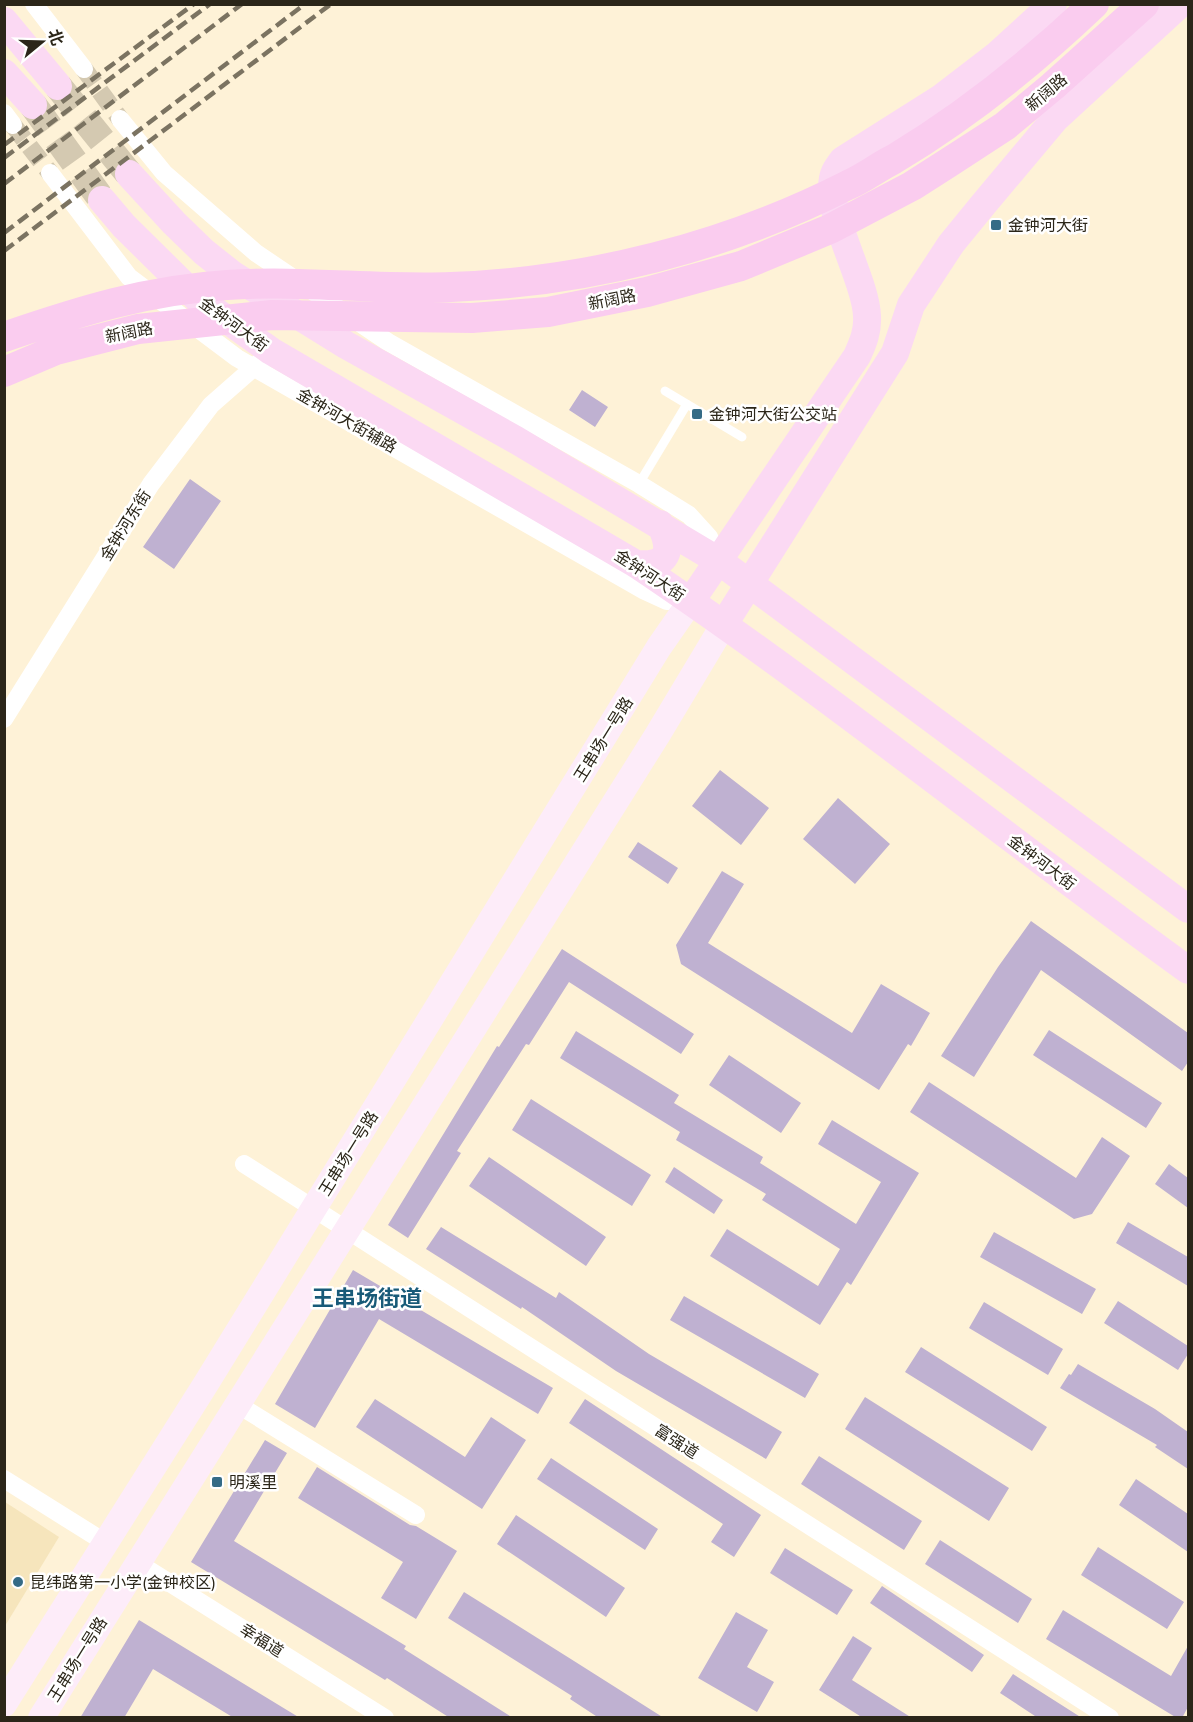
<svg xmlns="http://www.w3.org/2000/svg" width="1193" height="1722" font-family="Mulish,'Noto Sans SC',sans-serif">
	<rect width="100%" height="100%" fill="#fef2d7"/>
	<path fill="#f6e5bc" d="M5,1502L59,1537L5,1626Z"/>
	<path fill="#bfb1d1" d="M582,390L608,407L595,427L569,410Z
		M190,479L221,501L174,569L143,547Z
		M720,770L769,808L741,845L692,806Z
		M838,798L890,844L855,884L803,839Z
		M638,842L678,868L668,884L628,857Z
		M722,871L744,884L708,943L852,1033L881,984L930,1013L911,1046L908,1044L879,1090L681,964L676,945Z
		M1031,921L1188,1033V1062L1182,1071L1041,970L974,1077L941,1056L998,967Z
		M562,949L694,1034L681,1054L569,982L529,1045L526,1044L457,1151L461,1153L408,1238L388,1225L497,1046L499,1047Z
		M1049,1030L1162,1103L1146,1128L1033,1055Z
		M576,1031L679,1095L674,1103L763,1157L760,1163L856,1224L881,1182L818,1144L832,1120L919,1173L851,1285L847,1282L820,1325L710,1256L727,1229L818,1286L840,1249L762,1200L766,1194L676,1140L680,1132L560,1058Z
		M729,1055L801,1103L781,1133L709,1085Z
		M929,1082L1076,1178L1102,1137L1130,1156L1092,1214L1074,1219L910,1112Z
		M531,1099L651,1175L632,1206L512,1130Z
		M489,1157L606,1237L586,1266L469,1186Z
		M1169,1164L1188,1178V1208L1155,1184Z
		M674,1167L723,1200L714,1214L665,1182Z
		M1128,1222L1188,1257V1286L1116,1243Z
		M441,1227L556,1298L559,1292L649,1354L782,1432L766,1459L616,1371L522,1307L521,1309L426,1249Z
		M994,1232L1096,1289L1082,1314L980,1257Z
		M353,1270L553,1388L538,1414L379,1319L315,1428L275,1404Z
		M684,1296L819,1374L805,1398L670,1320Z
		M1118,1301L1188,1346V1354L1178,1370L1104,1323Z
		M984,1302L1063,1349L1048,1375L969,1328Z
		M921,1347L1047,1427L1032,1451L905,1372Z
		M1078,1364L1155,1409L1188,1432V1469L1155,1447L1157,1445L1060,1388L1069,1374L1071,1375Z
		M865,1397L1009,1488L989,1521L845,1429Z
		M375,1399L465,1457L491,1417L526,1440L482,1509L356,1427Z
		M585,1399L761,1515L734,1557L711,1542L723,1524L569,1423Z
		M265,1440L287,1453L234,1541L406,1646L404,1649L513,1718H450L387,1678L385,1680L191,1562Z
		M819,1456L922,1521L904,1550L801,1484Z
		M551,1458L658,1529L645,1550L537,1479Z
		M317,1467L410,1525L416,1526L457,1551L416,1619L381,1598L403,1562L298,1498Z
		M1136,1479L1188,1514V1552L1119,1505Z
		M516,1515L625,1588L606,1617L497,1544Z
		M940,1540L1032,1599L1018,1623L925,1564Z
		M1098,1547L1184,1602L1167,1629L1081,1575Z
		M785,1548L853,1590L837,1615L770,1573Z
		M882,1586L984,1655L972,1672L870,1603Z
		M464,1592L574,1661L664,1718H599L570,1699L572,1696L448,1618Z
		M1063,1610L1171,1676L1188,1646V1707L1182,1718H1177L1046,1639Z
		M736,1612L768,1630L747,1667L774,1682L757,1712L698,1678Z
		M139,1620L300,1718H234L153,1669L124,1718H80Z
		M853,1636L872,1648L852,1680L912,1718H863L819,1690Z
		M1013,1674L1082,1718H1038L1000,1693Z"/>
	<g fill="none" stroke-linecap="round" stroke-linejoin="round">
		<path stroke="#d4c9b1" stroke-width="18" stroke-dasharray="18 9" stroke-linecap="butt" d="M84,69L120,119
			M13,125L50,173"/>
		<path stroke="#d4c9b1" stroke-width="28" stroke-dasharray="28 14" stroke-linecap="butt" d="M58,86L129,174
			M33,105L102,200"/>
		<path stroke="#fff" stroke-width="9" d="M665,391L742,437
			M637,487L687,404"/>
		<path stroke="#fff" stroke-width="18" d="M34,4L84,69
			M4,113L13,125
			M120,119L164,173L256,253L388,342L639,484L689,515L709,537L719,561
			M50,173L129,277L237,358L643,590L667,601H683
			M4,719L151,484L211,405L261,361
			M244,1164L1110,1718
			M237,1404L416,1515
			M4,1479L106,1543
			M138,1563L385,1718"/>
		<path stroke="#fdecf9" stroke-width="26" d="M4,1704L207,1382L659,647L691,601
			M41,1718L658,734L724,624"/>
		<path stroke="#fbd9f3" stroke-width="28" d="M4,21L58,86
			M4,73L33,105
			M129,174L174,223L204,252L233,275L346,345L516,440L719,561L1188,909
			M102,200L124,226L198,299L271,351L636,564C825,691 1003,836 1188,970
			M636,564C668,567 674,551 660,524
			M691,601L857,356C863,343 868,331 867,316C866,279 820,204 835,172C837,168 840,164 843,160L941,98L997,55L1053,4
			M724,624L895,353L911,305L951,244L982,206L1055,119L1180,4"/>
		<path stroke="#faccef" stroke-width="30" d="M4,337C80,311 147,290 227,285C302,280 377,290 451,287C588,282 726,247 848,185C864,178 878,167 894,159C967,115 1032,63 1094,4
			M4,372L56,350L138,329L272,315L472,318L548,312L647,292L741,266L830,229L912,186L948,163L1005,126L1053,86L1144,4"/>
		<path stroke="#7b7361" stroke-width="4.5" stroke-dasharray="12 6" stroke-linecap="butt" d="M4,145L194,4
			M4,158L210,4
			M4,184L242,4
			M4,233L305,4
			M4,251L331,4"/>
	</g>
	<g fill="#356b86" stroke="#fff" stroke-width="2">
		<rect x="990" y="219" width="12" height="12" rx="3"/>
		<rect x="691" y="408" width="12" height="12" rx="3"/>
		<rect x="211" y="1476" width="12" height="12" rx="3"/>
		<circle cx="18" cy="1582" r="6"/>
	</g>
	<g text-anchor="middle" stroke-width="5" stroke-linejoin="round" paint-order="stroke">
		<g font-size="16" fill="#2b2619" stroke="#fff">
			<text transform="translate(1046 92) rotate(-40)" y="6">新阔路</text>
			<text transform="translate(612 299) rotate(-11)" y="6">新阔路</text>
			<text transform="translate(234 324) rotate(36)" y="6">金钟河大街</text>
			<text transform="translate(129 332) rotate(-11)" y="6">新阔路</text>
			<text transform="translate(347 420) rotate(30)" y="6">金钟河大街辅路</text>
			<text transform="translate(125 525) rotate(-58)" y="6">金钟河东街</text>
			<text transform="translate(650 575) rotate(33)" y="6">金钟河大街</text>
			<text transform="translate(603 739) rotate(-58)" y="6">王串场一号路</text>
			<text transform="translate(1042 862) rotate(37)" y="6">金钟河大街</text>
			<text transform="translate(348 1153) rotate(-58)" y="6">王串场一号路</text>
			<text transform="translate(677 1441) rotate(33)" y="6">富强道</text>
			<text transform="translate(262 1640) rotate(32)" y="6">幸福道</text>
			<text transform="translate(77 1659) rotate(-58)" y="6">王串场一号路</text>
		</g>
		<g font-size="16" fill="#2b2619" stroke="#fff" text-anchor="start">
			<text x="1008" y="231">金钟河大街</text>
			<text x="709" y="420">金钟河大街公交站</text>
			<text x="229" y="1488">明溪里</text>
			<text x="30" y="1588">昆纬路第一小学(金钟校区)</text>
		</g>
		<g font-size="22" font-weight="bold" fill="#185a78" stroke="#fff">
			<text x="367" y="1306">王串场街道</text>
		</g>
	</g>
	<rect width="1193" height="1722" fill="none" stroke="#2b2619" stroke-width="12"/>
	<g transform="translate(42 42) rotate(71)" stroke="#ffffff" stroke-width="4.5" paint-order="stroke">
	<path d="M0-4.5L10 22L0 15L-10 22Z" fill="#2b2619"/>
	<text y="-9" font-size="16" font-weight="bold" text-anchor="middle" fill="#2b2619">北</text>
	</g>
</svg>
